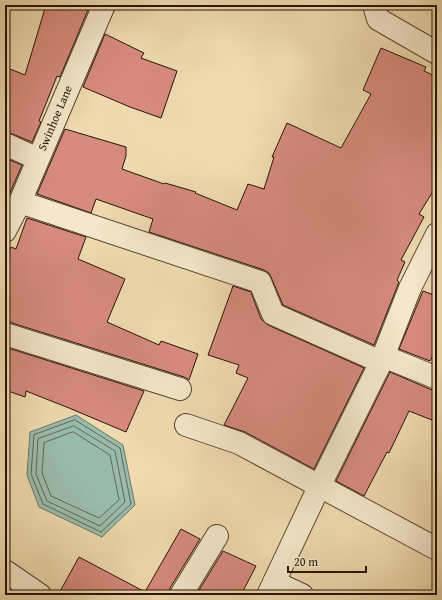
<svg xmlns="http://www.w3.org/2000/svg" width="442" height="600" font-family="'Gentium Book Plus',serif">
	<rect width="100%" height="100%" fill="#efdaaf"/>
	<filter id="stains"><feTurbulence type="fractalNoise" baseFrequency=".005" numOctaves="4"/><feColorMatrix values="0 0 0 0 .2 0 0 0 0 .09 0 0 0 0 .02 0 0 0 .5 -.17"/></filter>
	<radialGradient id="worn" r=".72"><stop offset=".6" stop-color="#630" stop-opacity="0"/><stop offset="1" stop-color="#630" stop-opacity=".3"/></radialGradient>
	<path fill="#9abbaa" stroke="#6c7968" d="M76,415L123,445L135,505L102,537L39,507L27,475L30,432Z"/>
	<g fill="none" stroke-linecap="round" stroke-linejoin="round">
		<path stroke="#606858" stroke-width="1" d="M75,420L120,448L131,504L101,532L43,504L31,474L34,435Z
			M74,426L115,451L125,502L100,526L47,501L36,474L38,439Z
			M73,432L75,433L110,455L119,500L99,518L51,496L42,473L44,443Z"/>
	</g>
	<path fill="#d78a7e" stroke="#261506" d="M46,5H90L60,77L57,76L39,121L41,122L32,142L10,133L5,132V67L25,75Z
		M105,34L144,53L141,58L177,71L161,118L130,107L83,87Z
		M381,48L426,67L424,71L437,77V185L419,214L424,217L401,260L405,262L397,280L399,282L374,345L283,305L271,277L269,273L264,270L149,232L153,219L96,199L91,213L37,194L65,129L126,147V156L122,169L164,184L165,183L196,192L195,193L237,210L248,184L264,189L274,157H272L287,123L341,148L371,94L363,90Z
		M5,158L22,165L6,202H5Z
		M27,218L86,237L78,259L125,279L107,322L159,345L161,341L198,354L189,380L184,377L9,322H5V262L11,247L16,249Z
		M233,286L251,292L261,319L268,325L364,368L314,469L245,432L224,425L248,378L236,373L239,365L208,355Z
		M423,291L437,296V347L430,361L399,349Z
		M5,347L144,391L126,432L69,408L26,391L25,397L5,390Z
		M390,372L432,390H437V422L409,411L389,453L387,452L364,496L336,481Z
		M181,529L200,539L170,588L169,595H58L79,557L145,592Z
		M223,551L256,566L241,595H196Z"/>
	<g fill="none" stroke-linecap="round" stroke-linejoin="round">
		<g stroke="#584630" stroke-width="24">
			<path id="street" d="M374,5L378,19L437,53
				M5,144L38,159
				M20,202L260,282L273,314L381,362L410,288L437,234
				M5,231L20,202L104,5
				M5,334L180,389
				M383,356L437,378
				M186,425L239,443L437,549
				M5,571L40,595
				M274,582L302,595
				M181,595L217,536
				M268,595L319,487L381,362"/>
		</g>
		<use href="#street" stroke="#f5e7cb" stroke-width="22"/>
	</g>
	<g text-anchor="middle" stroke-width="3" stroke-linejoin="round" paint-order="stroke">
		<g font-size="12" fill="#261506" stroke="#f5e7cb">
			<text transform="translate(55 118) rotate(-67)" y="4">Swinhoe Lane</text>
		</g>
	</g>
	<rect width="442" height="600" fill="none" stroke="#efdaaf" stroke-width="20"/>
	<rect x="6" y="6" width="430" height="588" fill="none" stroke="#261506" stroke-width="2"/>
	<rect x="10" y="10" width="422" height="580" fill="none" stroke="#261506"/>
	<path d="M288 566v6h78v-6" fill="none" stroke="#261506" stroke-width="2"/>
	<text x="294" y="566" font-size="12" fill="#261506" stroke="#f5e7cb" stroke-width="3" paint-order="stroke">20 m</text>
	<rect width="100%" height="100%" filter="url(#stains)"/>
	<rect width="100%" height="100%" fill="url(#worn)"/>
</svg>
